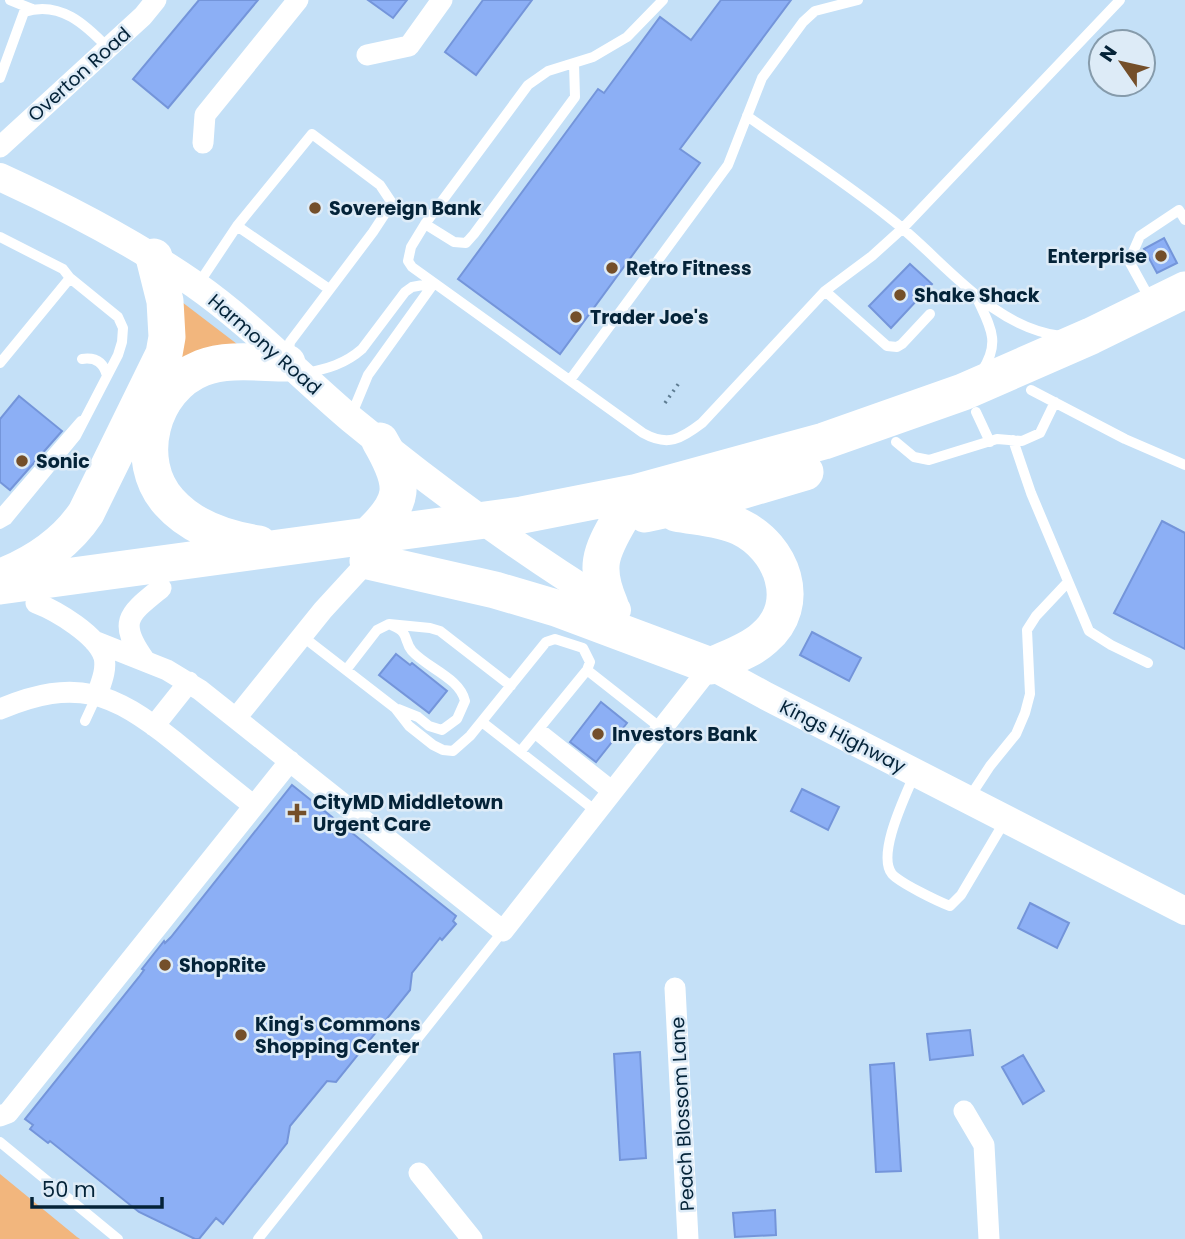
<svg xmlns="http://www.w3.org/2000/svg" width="1185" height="1239" font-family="Poppins,sans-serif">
	<rect width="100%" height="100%" fill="#c4e0f7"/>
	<path fill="#f2b67d" d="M178,299L237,344L161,375Z
		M0,1174L77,1237L80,1239H0Z"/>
	<path fill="#8caff5" stroke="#7495da" stroke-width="2" d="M199,0H258L168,108L133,79Z
		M368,0H407L393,18Z
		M483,0H532L476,75L445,52Z
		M721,0H791L680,149L700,163L560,354L458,279L598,89L604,93L660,17L691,40Z
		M1164,238L1177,263L1157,273L1144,249Z
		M910,264L932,284L891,328L869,306Z
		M19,396L62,431L10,490L0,482V419Z
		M1162,521L1185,533V649L1114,613Z
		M812,632L861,658L849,681L800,655Z
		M396,654L410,665L412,663L447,691L429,713L379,675Z
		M601,702L627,723L596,762L570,742Z
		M292,785L456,916L453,921L456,924L442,940L440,938L412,973L410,990L336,1082L327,1081L290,1126L287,1143L223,1224L216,1218L199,1239H195L139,1212L50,1141L48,1143L30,1129L33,1125L25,1119L139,977L144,970L142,969L164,941L165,943L171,937Z
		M802,789L839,807L828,830L791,811Z
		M1030,903L1069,923L1057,948L1018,928Z
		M970,1030L973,1055L930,1060L927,1034Z
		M640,1052L646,1158L620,1160L614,1054Z
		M1023,1055L1044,1091L1023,1104L1002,1067Z
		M894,1063L901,1171L876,1172L870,1065Z
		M775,1210L776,1235L735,1237L733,1213Z"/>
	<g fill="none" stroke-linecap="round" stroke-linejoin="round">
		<path stroke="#5e7c92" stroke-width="3.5" stroke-dasharray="2 5" stroke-linecap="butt" d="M665,403L679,383"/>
		<path stroke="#fff" stroke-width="10" d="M10,0L32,9
			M663,0L627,37L593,57L548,71L528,85L425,224L411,247L408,261L412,267L643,433C668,447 681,439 702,423L825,291L872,256L903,228L1120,0
			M0,78L24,12C60,0 86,25 108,48
			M747,116C795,150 845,182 891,219C944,260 990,327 1061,336
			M425,224L454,242L466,243L474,234L575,97L574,63
			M237,226L329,289
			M0,237L63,269L70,278L118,317L123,328L122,342L118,355L76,436L7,520L0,524
			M197,286L237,226L312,134L380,185L392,203L373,232L290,342L288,357
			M825,291L887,346L897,347L902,344L930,314
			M976,296C989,325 1002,341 982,371
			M1151,301L1129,261L1140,236L1179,210L1185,220
			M82,359C96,357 104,363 107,376
			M0,363L70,278
			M305,373C327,369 345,364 362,349L405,292L412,287L434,283
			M570,380L728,165L762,78L803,22L815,11L858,0
			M1031,390L1125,439L1185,465
			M976,412L990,442
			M351,416L368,375L434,283
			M1013,440L1031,493L1089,631L1111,645L1148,663
			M896,442L914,457L929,460L997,439L1022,441L1040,433L1055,402
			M0,514L81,421
			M393,626C410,633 403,640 412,651C427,668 460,678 465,701L457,719L442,730L429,726L418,717L398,709
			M302,636L395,708L409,726L433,745L443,750L453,751L470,736L546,642L555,639L583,648L590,662L587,670L520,752
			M346,670L377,630L389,624L430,628L440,631L511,686
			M587,670L662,729
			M85,721L97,695
			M482,722L597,812
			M540,728L616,788
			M535,734L610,796
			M915,773C907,793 876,854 892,874C900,883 937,901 950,906L961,895L1006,819
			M969,798L990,766L1016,734L1025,713L1030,694L1027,630L1036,616L1068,582
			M0,1142L118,1239
			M258,1239L503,931"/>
		<path stroke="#fff" stroke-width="21" d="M367,55L409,46L442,0
			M203,143L205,115L298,0
			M0,147L143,16L156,0
			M36,603C57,611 97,635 104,657C107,670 101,683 97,695
			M94,641L167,670L200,690L503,931L711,666
			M144,659C117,621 129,614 161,588
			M0,709C77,677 112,692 174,741C201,763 227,785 254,806
			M236,718L323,610L368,561
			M154,726L189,682
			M675,988L688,1239
			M964,1111L984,1145L989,1239
			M0,1116L8,1113L290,761
			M419,1173L472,1239"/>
		<path stroke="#fff" stroke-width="28" d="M0,177C68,208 133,242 194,284C250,323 299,375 351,419C435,488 524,553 617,610
			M700,660L766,696L1185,911"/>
		<path stroke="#fff" stroke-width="37" d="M645,514L710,500L805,472
			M367,537C406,501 406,486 380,441
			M259,544C226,539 192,528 169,502C132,461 151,388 202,368C228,358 260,363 287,363
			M368,561L495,590L556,608L711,666C728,658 750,651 764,638C804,604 782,547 740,527C721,518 697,517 676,513
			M4,576C38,562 66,543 86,513L164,354L167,337L165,301L154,257
			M0,586L522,515L634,493L824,441L963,392L1091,336L1185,290
			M610,605C594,568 600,553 620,519"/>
	</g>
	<g fill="#744f2a" stroke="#ddebf7" stroke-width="2.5">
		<circle cx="315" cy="208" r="7"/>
		<circle cx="1161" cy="256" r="7"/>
		<circle cx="612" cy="268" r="7"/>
		<circle cx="900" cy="295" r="7"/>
		<circle cx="576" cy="317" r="7"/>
		<circle cx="22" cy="461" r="7"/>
		<circle cx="598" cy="734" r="7"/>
		<path d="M293.5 802.5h7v7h7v7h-7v7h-7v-7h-7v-7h7z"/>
		<circle cx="165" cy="965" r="7"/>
		<circle cx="241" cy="1035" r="7"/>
	</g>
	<g text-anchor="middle" stroke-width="5" stroke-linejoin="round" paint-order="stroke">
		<g font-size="19" fill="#042338" stroke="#ddebf7">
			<text transform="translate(79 74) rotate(-42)" y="7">Overton Road</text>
			<text transform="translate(265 344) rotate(41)" y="7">Harmony Road</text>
			<text transform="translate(843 736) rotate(27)" y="7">Kings Highway</text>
			<text transform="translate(682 1114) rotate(-93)" y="7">Peach Blossom Lane</text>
		</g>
		<g font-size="19" font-weight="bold" fill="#042338" stroke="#ddebf7" text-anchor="start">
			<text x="329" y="215">Sovereign Bank</text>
			<text x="1147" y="263" text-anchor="end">Enterprise</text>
			<text x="626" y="275">Retro Fitness</text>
			<text x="914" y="302">Shake Shack</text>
			<text x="590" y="324">Trader Joe's</text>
			<text x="36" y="468">Sonic</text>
			<text x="612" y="741">Investors Bank</text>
			<text x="313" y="809">CityMD Middletown<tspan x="313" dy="22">Urgent Care</tspan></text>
			<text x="179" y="972">ShopRite</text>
			<text x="255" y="1031">King's Commons<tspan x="255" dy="22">Shopping Center</tspan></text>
		</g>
	</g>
	<g transform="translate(1122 63) rotate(304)"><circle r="33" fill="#ddebf7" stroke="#869bab" stroke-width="2"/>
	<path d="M0-5L12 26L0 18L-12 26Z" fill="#744f2a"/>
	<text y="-10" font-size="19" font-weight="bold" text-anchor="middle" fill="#042338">N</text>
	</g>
	<path d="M32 1197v10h130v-10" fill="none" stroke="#042338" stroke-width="3.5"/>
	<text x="42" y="1197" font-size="21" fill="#042338" stroke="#ddebf7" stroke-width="5" paint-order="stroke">50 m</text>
</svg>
